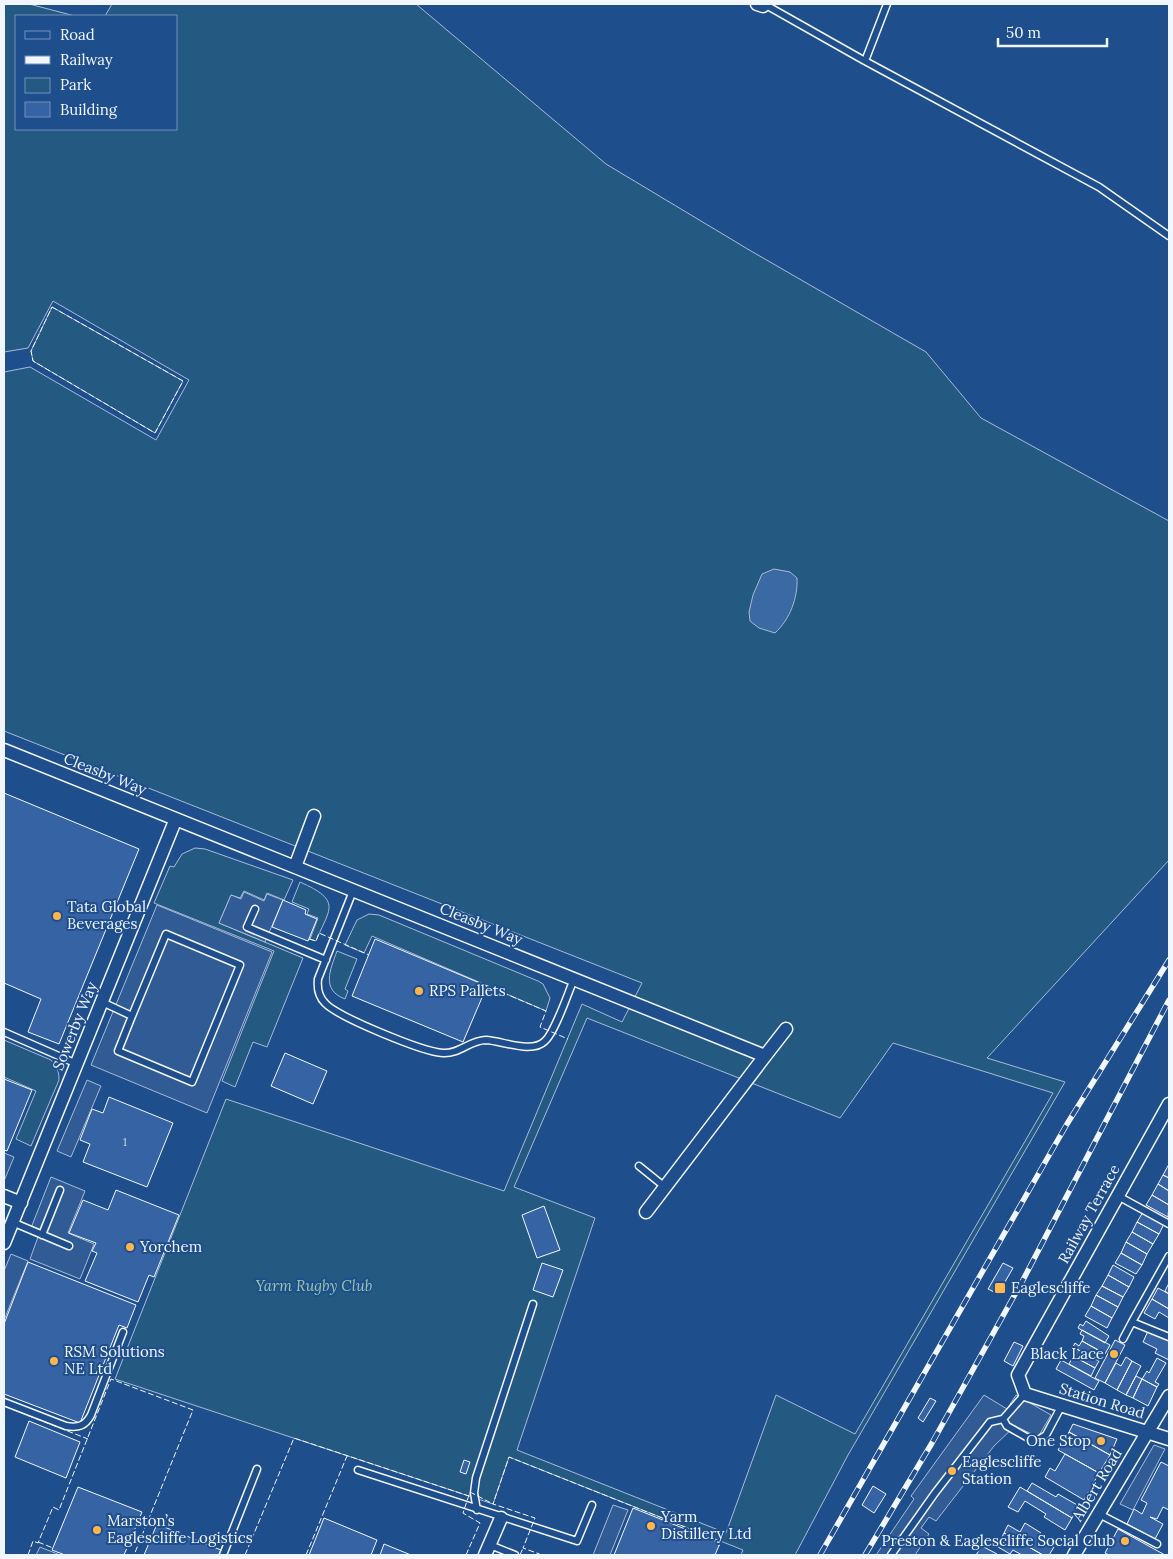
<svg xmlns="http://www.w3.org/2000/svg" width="1173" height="1559" font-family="Lora,serif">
	<rect width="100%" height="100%" fill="#1f4e8c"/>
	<path fill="#245a82" stroke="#a8bbd7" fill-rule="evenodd" d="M4,4H29L75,16H16V129H176V16H105L112,4H416L606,164L751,251L926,352L981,418L1169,521V860L987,1058L1065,1082L848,1455L795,1555H741L743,1550L509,1457L493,1504L115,1379L226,1099L504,1191L582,1004L622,1022L642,983L4,731V372L30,367L156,440L189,380L53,301L28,348L4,352ZM587,1018L840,1118L893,1043L1053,1093L855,1434L776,1395L726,1533L517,1450L595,1218L514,1187Z
		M52,307L183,381L155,433L33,361L31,351Z
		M195,848L205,849L293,880L284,900L267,893L264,900L244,891L240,898L231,895L219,923L303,958L267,1047L253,1042L235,1087L222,1081L274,951L154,903L170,866L174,867L182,854Z
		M300,882C343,901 329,909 316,941L310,939L318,918L307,914L309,909L292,902Z
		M369,914L379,915L538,981L543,984L550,998L546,1011L372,936L364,953L345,945L357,920Z
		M337,951L357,959L345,989L348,991L345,999C321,990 330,970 337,951Z
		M4,1040L51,1060C57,1067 59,1071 59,1080L31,1146L16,1139L36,1091L4,1077Z"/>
	<path fill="#305b95" stroke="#a8bbd7" d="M244,892L264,901L267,894L283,900L265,942L219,923L231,895L241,899Z
		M157,905L272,952L207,1113L91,1065Z
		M87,1080L101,1086L71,1157L57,1151Z
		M4,1153L14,1157L4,1181Z
		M51,1177L85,1191L68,1233L94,1244L80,1279L30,1259L38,1237L29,1233Z
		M11,1254L28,1261L4,1320V1271Z
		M984,1395L1007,1409L1016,1395L1051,1415L1038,1437L1015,1426L994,1446L936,1521L929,1517L921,1528L929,1534L915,1555H876L914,1499L911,1496Z
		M1154,1445L1165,1449L1133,1510L1120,1504Z
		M613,1505L628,1510L610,1555H593Z
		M40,1547L60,1555H36Z"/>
	<path fill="#3b69a3" stroke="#a8bbd7" d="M774,569L790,572L797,578C798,598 790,619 775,633L759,628L750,621L749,612L753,595L762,574Z"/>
	<path fill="#3563a3" stroke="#f2f6ff" d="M4,793L139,849L59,1044L28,1032L41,999L4,983Z
		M283,900L306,910L305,914L317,919L308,941L272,927Z
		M375,939L487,986L463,1042L352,996Z
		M285,1053L327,1071L313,1104L271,1086Z
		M4,1079L32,1090L7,1151L4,1150Z
		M109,1097L173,1123L147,1187L83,1162L90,1144L80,1140L92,1109L103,1113Z
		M1169,1164V1178L1163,1175Z
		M1163,1175L1169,1178V1191L1158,1184Z
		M1158,1184L1169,1191V1205L1152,1195Z
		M116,1190L179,1215L154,1277L149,1275L138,1302L85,1281L97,1253L92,1251L96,1243L69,1233L83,1200L108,1210Z
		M1152,1195L1169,1205L1168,1217L1146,1205Z
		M544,1206L560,1250L537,1258L522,1215Z
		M1143,1212L1164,1224L1159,1234L1137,1222Z
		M1137,1222L1159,1234L1153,1244L1132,1232Z
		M1132,1232L1153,1244L1147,1254L1126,1242Z
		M1126,1242L1147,1254L1142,1265L1121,1253Z
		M1121,1253L1142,1265L1136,1274L1115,1263Z
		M28,1262L136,1305L127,1328L119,1325L80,1423L4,1394V1324Z
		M542,1263L563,1270L553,1297L533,1290Z
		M1003,1263L1013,1268L998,1294L988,1289Z
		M1113,1265L1134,1277L1129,1287L1108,1275Z
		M1108,1275L1129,1287L1123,1297L1102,1286Z
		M1169,1283V1294L1165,1291Z
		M1102,1286L1123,1297L1118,1307L1096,1295Z
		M1158,1288L1169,1294V1309L1152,1299Z
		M1096,1295L1118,1307L1112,1318L1091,1306Z
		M1152,1299L1169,1309V1318L1159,1312L1155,1319L1144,1313Z
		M1091,1306L1112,1318L1107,1328L1085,1316Z
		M1086,1321L1109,1336L1105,1343L1078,1328L1080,1324L1083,1326Z
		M1082,1330L1110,1345L1105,1354L1082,1341L1084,1336L1080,1334Z
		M1148,1331L1169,1339V1360L1155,1353L1157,1349L1143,1342Z
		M1115,1340L1125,1345L1105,1383L1095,1378Z
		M1082,1341L1104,1353L1099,1361L1073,1347L1075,1343L1079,1346Z
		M1014,1342L1023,1346L1013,1366L1004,1361Z
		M1073,1347L1099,1361L1095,1368L1073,1356L1075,1352L1071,1350Z
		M1073,1356L1095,1368L1091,1376L1069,1364Z
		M1126,1357L1132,1361L1117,1390L1105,1383L1116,1363L1121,1366Z
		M1157,1358L1166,1363L1155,1382L1159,1384L1157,1387L1142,1379L1147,1371L1149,1373Z
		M1061,1360L1099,1381L1094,1390L1056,1369Z
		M1132,1361L1141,1366L1126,1395L1117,1390Z
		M1136,1376L1142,1379L1133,1398L1126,1395Z
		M1142,1379L1157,1387L1148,1406L1133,1398Z
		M930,1398L936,1401L923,1422L918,1418Z
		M29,1421L80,1442L66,1478L15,1457Z
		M1073,1424L1117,1439L1110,1455L1069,1432Z
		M1069,1432L1110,1455L1099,1473L1058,1450Z
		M1065,1454L1099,1473L1084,1500L1045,1477L1050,1468L1055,1471Z
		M464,1460L470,1462L466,1474L460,1472Z
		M1161,1462L1169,1466V1510L1163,1507L1157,1519L1150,1517L1163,1524L1155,1539L1127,1524L1134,1509L1142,1514L1147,1503L1141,1500Z
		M1032,1483L1056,1497L1058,1494L1079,1506L1072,1518L1027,1491Z
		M873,1486L886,1494L874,1513L862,1505Z
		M78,1487L142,1512L124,1555H65L52,1550Z
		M1020,1487L1072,1518L1065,1530L1044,1517L1046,1514L1025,1501L1018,1512L1008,1507Z
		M633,1508L720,1543L715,1555H614Z
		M324,1518L377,1540L371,1555H309Z
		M1025,1523L1041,1533L1038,1538L1054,1547L1049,1555H1043L1004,1533L1008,1525L1020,1532Z
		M157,1524L221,1550L219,1555H144Z
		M1118,1529L1165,1555H1109L1105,1553Z
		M1004,1533L1043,1555H1022L1013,1550L1010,1554L998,1547L1001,1541L1012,1547L1014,1544L1002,1537Z
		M384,1544L411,1555H380Z
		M982,1546L997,1554L996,1555H976Z"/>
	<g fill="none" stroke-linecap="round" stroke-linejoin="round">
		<g stroke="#f2f6ff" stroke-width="9">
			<path id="service" d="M764,4L865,61L1099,187L1169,236
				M865,61L887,4
				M353,891L318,979C317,988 318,996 325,1003C338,1017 423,1052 443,1053C460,1054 470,1040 486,1040C503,1041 532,1054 545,1041C555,1032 568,993 574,979
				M255,909L247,927L326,960
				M102,1002L132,1016L166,934L240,965L192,1082L118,1051L132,1016
				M4,1032L77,1064
				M639,1166L665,1187
				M1118,1196L1169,1224
				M12,1222L69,1246
				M42,1235L60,1190
				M1169,1256L1132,1322L1169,1337
				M1123,1339L1132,1322
				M4,1402L66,1426C79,1428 85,1426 91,1415L123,1332
				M1003,1419L1007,1426L1035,1442L1046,1435L1062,1405
				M358,1470L577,1541L592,1505
				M477,1510L474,1493L476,1478L533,1304
				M1099,1514L1157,1544
				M490,1545L515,1555
				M223,1555L257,1469
				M891,1555L935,1493L990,1422L1003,1419L1025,1394"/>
		</g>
		<g stroke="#f2f6ff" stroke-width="15">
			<path id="minor" d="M757,4L763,6
				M4,750L765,1056L646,1212
				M295,867L314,816
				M765,1056L786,1029
				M1169,1104L1018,1375L1025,1394L1169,1439
				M4,1196L21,1203
				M4,1243L175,821
				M485,1555L501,1518
				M1074,1555L1169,1396"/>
		</g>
		<use href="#service" stroke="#1f4e8c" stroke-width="6"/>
		<use href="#minor" stroke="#1f4e8c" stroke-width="12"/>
		<g stroke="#f2f6ff" stroke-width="5.5">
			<path id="rail" d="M820,1555L1067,1124L1169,960
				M865,1555L932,1443L1023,1280L1169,1000"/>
		</g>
		<use href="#rail" stroke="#1f4e8c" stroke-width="4" stroke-dasharray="11" stroke-linecap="butt"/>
		<path stroke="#f2f6ff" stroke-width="1" stroke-dasharray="6 2.5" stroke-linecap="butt" d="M52,307L183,381L155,433L33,361L31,351Z
			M309,939L316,941L319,933L369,955
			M487,986L546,1011L540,1027L568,1039
			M4,1406L88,1439
			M38,1542L53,1548
			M28,1555L33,1541L38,1543L53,1507L59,1510L111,1379L193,1410L134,1555
			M245,1555L294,1438L469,1496
			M306,1555L347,1456
			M466,1555L480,1523L463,1513L470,1492L493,1504
			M520,1555L523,1548
			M542,1555L523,1548L535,1518L493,1504L509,1457L720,1541L719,1546
			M563,1555H565"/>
	</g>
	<g fill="#ffb74d" stroke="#1f4e8c" stroke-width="2">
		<circle cx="57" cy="916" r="5"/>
		<circle cx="419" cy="991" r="5"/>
		<circle cx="130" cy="1247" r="5"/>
		<rect x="994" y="1282" width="12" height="12" rx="2.5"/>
		<circle cx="1114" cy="1354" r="5"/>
		<circle cx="54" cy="1361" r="5"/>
		<circle cx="1101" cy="1441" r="5"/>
		<circle cx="952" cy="1471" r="5"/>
		<circle cx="651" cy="1526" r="5"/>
		<circle cx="97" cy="1530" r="5"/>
		<circle cx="1125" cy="1541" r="5"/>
	</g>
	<g text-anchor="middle" stroke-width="4" stroke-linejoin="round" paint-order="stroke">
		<g font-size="12" fill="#c3d1e8">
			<text x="125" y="1146">1</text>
		</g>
		<g font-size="15" fill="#f2f6ff" stroke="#1f4e8c">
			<text transform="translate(105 774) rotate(22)" y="5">Cleasby Way</text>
			<text transform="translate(481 924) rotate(22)" y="5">Cleasby Way</text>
			<text transform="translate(75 1026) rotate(-68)" y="5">Sowerby Way</text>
			<text transform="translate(1089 1214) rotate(-61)" y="5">Railway Terrace</text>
			<text transform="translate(1102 1401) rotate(17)" y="5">Station Road</text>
			<text transform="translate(1097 1485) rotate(-59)" y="5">Albert Road</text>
		</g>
		<g font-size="15" fill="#f2f6ff" stroke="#1f4e8c" text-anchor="start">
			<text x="67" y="912">Tata Global<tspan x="67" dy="17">Beverages</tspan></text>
			<text x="429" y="996">RPS Pallets</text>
			<text x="140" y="1252">Yorchem</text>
			<text x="1011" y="1293">Eaglescliffe</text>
			<text x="64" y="1357">RSM Solutions<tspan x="64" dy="17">NE Ltd</tspan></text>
			<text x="1104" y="1359" text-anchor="end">Black Lace</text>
			<text x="1091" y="1446" text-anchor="end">One Stop</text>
			<text x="962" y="1467">Eaglescliffe<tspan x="962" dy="17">Station</tspan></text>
			<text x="661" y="1522">Yarm<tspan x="661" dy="17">Distillery Ltd</tspan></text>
			<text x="107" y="1526">Marston’s<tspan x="107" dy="17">Eaglescliffe Logistics</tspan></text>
			<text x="1115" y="1546" text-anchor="end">Preston &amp; Eaglescliffe Social Club</text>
		</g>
		<g font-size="15" font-style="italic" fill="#97c8a6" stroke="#1f4e8c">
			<text x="314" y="1291">Yarm Rugby Club</text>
		</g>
	</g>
	<rect width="1173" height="1559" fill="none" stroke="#f2f6ff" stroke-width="10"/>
	<rect x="15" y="15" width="162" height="115" fill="#1f4e8c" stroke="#7391ba"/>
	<rect x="25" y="31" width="25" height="8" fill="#1f4e8c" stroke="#7391ba"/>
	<text x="60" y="40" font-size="15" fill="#f2f6ff">Road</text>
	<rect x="25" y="56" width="25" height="8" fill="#f2f6ff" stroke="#7391ba"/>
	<text x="60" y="65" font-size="15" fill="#f2f6ff">Railway</text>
	<rect x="25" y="78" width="25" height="15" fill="#245a82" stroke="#7391ba"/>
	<text x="60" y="90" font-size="15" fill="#f2f6ff">Park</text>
	<rect x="25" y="102" width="25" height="15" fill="#3563a3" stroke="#7391ba"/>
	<text x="60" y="115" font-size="15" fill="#f2f6ff">Building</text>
	<path d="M998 38v8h109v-8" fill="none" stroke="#f2f6ff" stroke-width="2.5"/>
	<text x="1006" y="38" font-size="15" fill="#f2f6ff" stroke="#1f4e8c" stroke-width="4" paint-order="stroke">50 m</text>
</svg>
